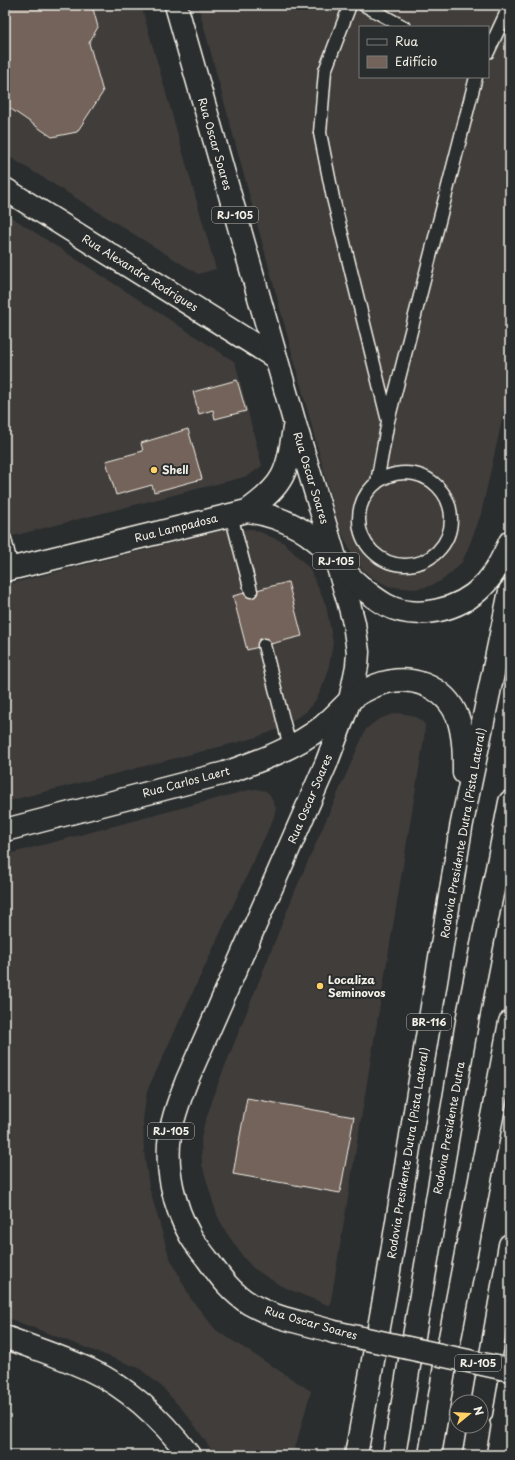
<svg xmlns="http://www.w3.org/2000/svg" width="515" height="1460" font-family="'Playpen Sans',sans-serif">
	<rect width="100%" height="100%" fill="#2a2d2e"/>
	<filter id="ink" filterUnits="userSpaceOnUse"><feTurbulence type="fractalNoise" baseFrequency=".025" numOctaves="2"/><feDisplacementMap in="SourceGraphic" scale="8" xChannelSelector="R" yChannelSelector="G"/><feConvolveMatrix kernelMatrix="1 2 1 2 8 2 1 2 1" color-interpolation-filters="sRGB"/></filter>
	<g filter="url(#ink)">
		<path fill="#403d3b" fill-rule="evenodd" d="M5,5H141L216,269L198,274L5,154Z
			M198,5H510V384L481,514L469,546L462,562L451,573L441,581L427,587L414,589L402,588L388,586L371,577L361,568L353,557L339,527ZM360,27H488V77H360Z
			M5,213L235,362L262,466L248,476L5,538Z
			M253,529L283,542L309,568L326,605L333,643L327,676L317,698L306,712L279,729L254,738L5,802V585L223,530Z
			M398,713L411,715L420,719L425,725L424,739L330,1306L281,1286L253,1268L244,1258L226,1232L218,1217L212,1199L202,1165L201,1139L204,1125L219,1081L295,891L366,729L376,721L387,716Z
			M256,789L266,791L270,795L276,808L274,817L147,1091L143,1120L144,1151L149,1187L169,1256L191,1299L216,1330L311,1391L293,1455H215L188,1416L162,1387L139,1368L5,1317V855L249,790Z"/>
		<path fill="#73635a" stroke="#f4f1e8" d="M5,5H92L98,27L89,43L103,92L77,132L52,137L5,105Z
			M237,380L246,411L215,419L213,410L199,414L193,392Z
			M188,429L202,479L154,492L152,485L116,495L106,461L143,451L141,443Z
			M288,582L302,636L247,650L233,596Z
			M247,1098L354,1117L340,1193L233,1174Z"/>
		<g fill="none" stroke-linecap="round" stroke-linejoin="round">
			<g stroke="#f4f1e8" stroke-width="15">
				<path id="service" d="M350,5L325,71L320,133L333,198L388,421
					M364,5L404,27
					M488,52L510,5
					M359 519a46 46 0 1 1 92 0a46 46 0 1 1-92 0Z
					M377,482L388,421L476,77
					M231,515L251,591
					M5,539L12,568
					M264,645L290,747"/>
			</g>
			<g stroke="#f4f1e8" stroke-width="25">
				<path id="minor" d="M5,189L276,358"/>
			</g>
			<g stroke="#f4f1e8" stroke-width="25">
				<path id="secondary" d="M5,830L225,773C259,761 294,749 323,726C333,718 341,709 350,700"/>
			</g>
			<g stroke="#f4f1e8" stroke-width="25">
				<path id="primary" d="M176,5L295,424L349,604L354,623L358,652L357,666L350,700L326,764L187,1080C180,1098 173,1116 170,1135C165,1168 174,1207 190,1235C195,1244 202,1252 208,1260C220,1277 232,1293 250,1304C276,1319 306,1323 334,1332
					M247,511C282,516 312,531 334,559
					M5,570L247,511C285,484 287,473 294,428
					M5,1337C33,1348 63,1357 90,1370C129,1388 163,1421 189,1455"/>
			</g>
			<g stroke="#f4f1e8" stroke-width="25">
				<path id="trunk" d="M337,564C352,579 367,594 386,605C416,621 460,610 483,586C495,574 503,557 510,542
					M350,700C358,694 367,689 377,685C409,673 445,685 458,718C464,736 464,755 464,773
					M481,1413L510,1245
					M356,1455L388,1277L461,828L510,591
					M474,1455L479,1426"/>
			</g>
			<g stroke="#f4f1e8" stroke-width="25">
				<path id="motorway" d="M394,1455L468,1016L510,802
					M430,1455L448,1348L510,1022"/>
			</g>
			<use href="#service" stroke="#2a2d2e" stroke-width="12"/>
			<use href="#minor" stroke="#2a2d2e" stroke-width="22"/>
			<use href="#secondary" stroke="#2a2d2e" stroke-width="22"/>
			<use href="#primary" stroke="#2a2d2e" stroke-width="22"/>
			<use href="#trunk" stroke="#2a2d2e" stroke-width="22"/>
			<use href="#motorway" stroke="#2a2d2e" stroke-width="22"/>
			<g stroke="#f4f1e8" stroke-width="25" stroke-linecap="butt">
				<path id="primary-bridge" d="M334,1332L510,1370"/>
			</g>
			<use href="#primary-bridge" stroke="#2a2d2e" stroke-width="22"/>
		</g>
	</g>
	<g fill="#ffd166" stroke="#2a2d2e" stroke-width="1.5">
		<circle cx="154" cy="470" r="4"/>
		<circle cx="320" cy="986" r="4"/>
	</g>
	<g text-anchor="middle" stroke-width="4" stroke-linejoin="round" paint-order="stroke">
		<g fill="#2a2d2e" stroke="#b7b6b0" stroke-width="1">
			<rect x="212" y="207" width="46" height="16" rx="3"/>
			<rect x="313" y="553" width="46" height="16" rx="3"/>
			<rect x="407" y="1014" width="44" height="16" rx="3"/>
			<rect x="148" y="1123" width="46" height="16" rx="3"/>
			<rect x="455" y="1355" width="46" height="16" rx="3"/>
		</g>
		<g font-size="10" font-weight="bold" fill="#f4f1e8">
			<text x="235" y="219">RJ-105</text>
			<text x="336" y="565">RJ-105</text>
			<text x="429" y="1026">BR-116</text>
			<text x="171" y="1135">RJ-105</text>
			<text x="478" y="1367">RJ-105</text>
		</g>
		<g font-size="11" fill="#f4f1e8" stroke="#2a2d2e">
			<text transform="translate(215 144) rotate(74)" y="4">Rua Oscar Soares</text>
			<text transform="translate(140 273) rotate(32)" y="4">Rua Alexandre Rodrigues</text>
			<text transform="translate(311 478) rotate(73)" y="4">Rua Oscar Soares</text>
			<text transform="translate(176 528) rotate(-14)" y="4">Rua Lampadosa</text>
			<text transform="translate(186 782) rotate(-15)" y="4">Rua Carlos Laert</text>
			<text transform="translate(310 799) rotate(-67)" y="4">Rua Oscar Soares</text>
			<text transform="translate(463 833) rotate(-80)" y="4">Rodovia Presidente Dutra (Pista Lateral)</text>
			<text transform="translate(449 1128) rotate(-80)" y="4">Rodovia Presidente Dutra</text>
			<text transform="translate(408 1153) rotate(-81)" y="4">Rodovia Presidente Dutra (Pista Lateral)</text>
			<text transform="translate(311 1323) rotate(16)" y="4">Rua Oscar Soares</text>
		</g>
		<g font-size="11" font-weight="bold" fill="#f4f1e8" stroke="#2a2d2e" text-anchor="start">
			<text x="162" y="474">Shell</text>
			<text x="328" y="984">Localiza<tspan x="328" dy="13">Seminovos</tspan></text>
		</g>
	</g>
	<rect width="515" height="1460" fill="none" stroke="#2a2d2e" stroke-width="20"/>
	<rect x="10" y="10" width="495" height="1440" fill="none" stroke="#f4f1e8" stroke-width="1.5" filter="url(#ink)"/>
	<rect x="359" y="26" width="130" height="52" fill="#2a2d2e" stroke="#7b7b78"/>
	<rect x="367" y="39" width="20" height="6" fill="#2a2d2e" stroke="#7b7b78"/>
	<text x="395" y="46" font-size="12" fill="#f4f1e8">Rua</text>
	<rect x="367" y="56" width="20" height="12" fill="#73635a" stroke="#7b7b78"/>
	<text x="395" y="66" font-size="12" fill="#f4f1e8">Edifício</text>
	<g transform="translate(469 1414) rotate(72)"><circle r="19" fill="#2a2d2e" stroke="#7b7b78"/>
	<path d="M0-3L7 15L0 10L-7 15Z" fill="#ffd166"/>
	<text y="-6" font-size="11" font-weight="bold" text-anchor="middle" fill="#f4f1e8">N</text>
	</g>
</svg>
